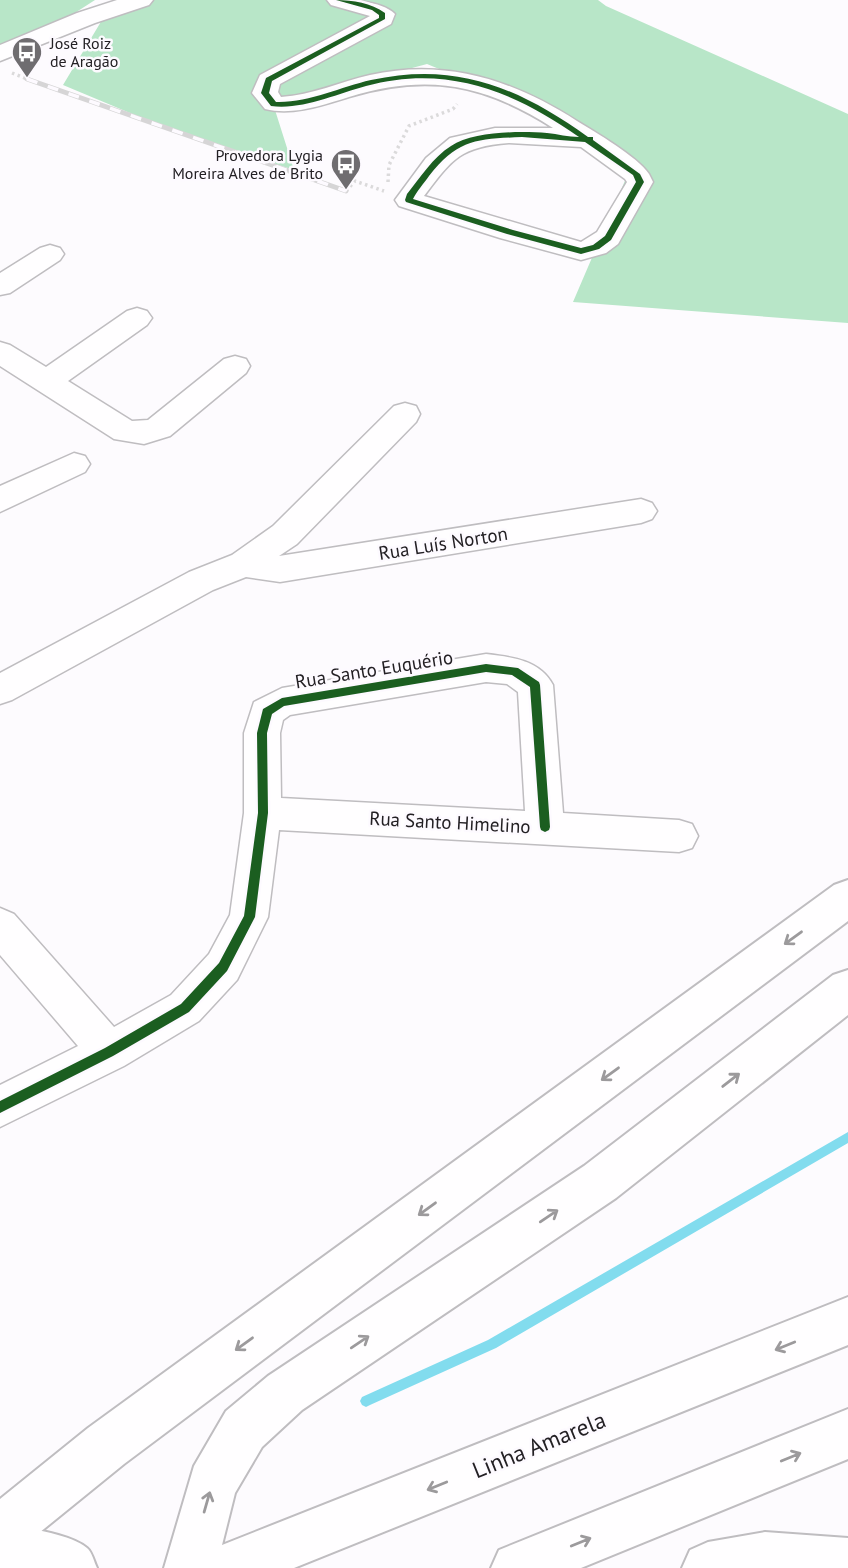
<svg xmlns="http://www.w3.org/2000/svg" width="848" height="1568" font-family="'PT Sans',sans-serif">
	<rect width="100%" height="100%" fill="#fdfbfe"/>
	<path fill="#b8e6c8" d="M0,0H95L67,18L0,52Z
		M114,0H598L606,6L848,114V323L573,302L627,176L526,105L427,64L288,101L269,91L294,170L173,131L63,85Z"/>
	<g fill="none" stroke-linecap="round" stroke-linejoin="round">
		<path fill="#82dcee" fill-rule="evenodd" d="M848,1132V1143L496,1348L370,1405L366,1407L362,1405L360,1401L362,1397L488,1340Z"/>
		<g stroke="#bfbdc0" stroke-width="3">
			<path id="minor" d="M117,0H153L149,5L95,23L0,61V45L77,13Z
				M327,0C349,0 381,0 395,14L391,24L280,84L278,92L281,97C312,95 340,82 370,75C446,58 513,80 577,121C595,132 638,157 649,174L653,182L618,244L606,253L581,260L500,238L399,206L395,200L426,158L450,138L495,128H553C484,84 428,73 349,97C323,105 293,116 265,109L252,93L260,75L370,16L331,5ZM509,143L581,147L625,179L627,182L597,232L581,242L424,196C453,158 460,147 509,143Z
				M50,245L60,248L64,254L60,260L10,293L0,295V273L40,248Z
				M137,308L147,311L152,318L147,325L68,381L132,421L148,420L224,359L235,356L246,359L250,366L246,373L170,436L144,444L114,439L0,366V342L10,345L46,367L127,311Z
				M405,403L416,406L420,414L416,422L297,544L279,556L641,499L652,503L657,511L652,519L641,523L280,582L246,577L213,590L12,700L0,704V673L189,572L232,555L273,526L394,406Z
				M74,453L85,456L90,464L85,472L0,512V486Z
				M486,654C512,657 540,660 553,685L563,813L679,820L692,824L698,836L692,848L679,852L279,830L268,917L237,980L199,1021L124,1066L0,1127V1085L78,1046L0,955V908L14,914L114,1027L171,995L209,954L230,915L244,813V733L254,702L282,688ZM486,682L507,684L518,692L525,811L281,798L280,733L283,720L290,715Z"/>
		</g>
		<g stroke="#bfbdc0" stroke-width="4">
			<path id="primary" d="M0,1522C23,1528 69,1533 87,1548C92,1552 94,1562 97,1568H0Z"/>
		</g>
		<g stroke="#bfbdc0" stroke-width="4">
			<path id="motorway" d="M848,880V921L124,1464L18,1550L0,1558V1499L88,1428L834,885Z
				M848,970V1015L616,1198L302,1410L262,1447L235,1493L222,1545L848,1297V1345L294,1568H164L194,1466L226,1411L268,1376L584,1166L833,975Z
				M848,1409V1459L581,1568H491L499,1550Z
				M765,1532L848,1538V1568H682L690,1550L708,1542Z"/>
		</g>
		<path stroke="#dbdadb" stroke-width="3.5" stroke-dasharray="2.5 3.5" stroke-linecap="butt" d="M12,73L27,79
			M388,182L389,165L409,126L453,109L457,104
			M346,191L355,181L384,191"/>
		<use href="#minor" fill="#fffeff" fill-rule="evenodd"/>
		<use href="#primary" fill="#fffeff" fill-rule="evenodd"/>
		<use href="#motorway" fill="#fffeff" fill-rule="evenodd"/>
		<g stroke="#d6d5d6" stroke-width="5">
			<path id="rail" d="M27,79L346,191"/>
		</g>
		<use href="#rail" stroke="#fdfaff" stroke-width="3.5" stroke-dasharray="11" stroke-linecap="butt"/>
		<g stroke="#fdfaff" stroke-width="5">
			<path id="cycleway" d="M336,0C353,0 371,3 385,13V19L272,81L269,93L276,102C309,103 340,87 371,80C457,61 519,88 588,137H593V140L640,174L644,182L611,240L599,249L581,254L507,234L406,202L405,200L407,194C420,178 433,157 451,146C473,131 520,131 547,133C558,134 568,137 579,137C513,91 447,64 366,86C336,94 303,110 271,106L261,93L266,78L379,18V15L372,10ZM522,137L585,142L633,175L636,182L605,236L593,245L581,248L513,230L413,199C417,191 424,183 429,176C458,139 477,139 522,137Z
				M486,664L518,668L539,682L540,685L550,827L549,830L545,832L541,830L540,827L530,687L512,675L486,672L284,706L272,714L267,733L268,813L255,917L227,971L189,1012L113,1056L0,1113V1101L105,1048L181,1004L219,963L244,916L258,813L257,733L263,709L282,698Z"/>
		</g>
		<use href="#cycleway" fill="#1b5e20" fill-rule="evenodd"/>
	</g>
	<defs><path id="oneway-shaft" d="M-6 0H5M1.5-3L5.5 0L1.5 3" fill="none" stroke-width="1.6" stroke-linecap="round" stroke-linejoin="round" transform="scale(1.75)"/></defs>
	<g stroke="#9c9a9c">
		<use href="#oneway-shaft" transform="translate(793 938) rotate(144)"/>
		<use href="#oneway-shaft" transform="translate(610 1074) rotate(144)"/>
		<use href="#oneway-shaft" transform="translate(731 1080) rotate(-38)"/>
		<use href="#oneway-shaft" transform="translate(427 1209) rotate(144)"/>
		<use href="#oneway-shaft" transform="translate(549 1216) rotate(-34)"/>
		<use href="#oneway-shaft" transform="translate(360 1342) rotate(-34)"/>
		<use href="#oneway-shaft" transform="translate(244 1344) rotate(144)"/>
		<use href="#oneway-shaft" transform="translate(785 1346) rotate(158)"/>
		<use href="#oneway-shaft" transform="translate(791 1457) rotate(-22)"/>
		<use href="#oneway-shaft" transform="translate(437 1486) rotate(158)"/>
		<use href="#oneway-shaft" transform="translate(207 1502) rotate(-74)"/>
		<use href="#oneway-shaft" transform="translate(581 1542) rotate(-22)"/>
	</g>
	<defs>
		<g id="bus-pin" transform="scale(1.575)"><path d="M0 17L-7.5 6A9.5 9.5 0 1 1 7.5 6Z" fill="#6f6d70" stroke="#fdfaff"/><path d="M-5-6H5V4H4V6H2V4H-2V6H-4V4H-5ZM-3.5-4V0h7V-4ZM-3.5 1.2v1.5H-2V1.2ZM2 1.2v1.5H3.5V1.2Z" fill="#fff"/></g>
	</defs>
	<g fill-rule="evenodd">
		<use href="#bus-pin" x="27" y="52"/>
		<use href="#bus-pin" x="346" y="164"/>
	</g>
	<g text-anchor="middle" stroke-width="5" stroke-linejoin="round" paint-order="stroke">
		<g font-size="16" fill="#232024" stroke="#fdfaff" text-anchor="start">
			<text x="50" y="49">José Roiz<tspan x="50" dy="18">de Aragão</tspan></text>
			<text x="323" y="161" text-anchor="end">Provedora Lygia<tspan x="323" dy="18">Moreira Alves de Brito</tspan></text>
		</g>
		<g font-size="19" fill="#232024" stroke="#fdfaff">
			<text transform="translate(443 543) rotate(-9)" y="7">Rua Luís Norton</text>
			<text transform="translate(374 669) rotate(-9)" y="7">Rua Santo Euquério</text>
			<text transform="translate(450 822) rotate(3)" y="7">Rua Santo Himelino</text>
		</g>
		<g font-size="23" fill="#232024" stroke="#fdfaff">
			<text transform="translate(539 1445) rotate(-22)" y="8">Linha Amarela</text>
		</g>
	</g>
</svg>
